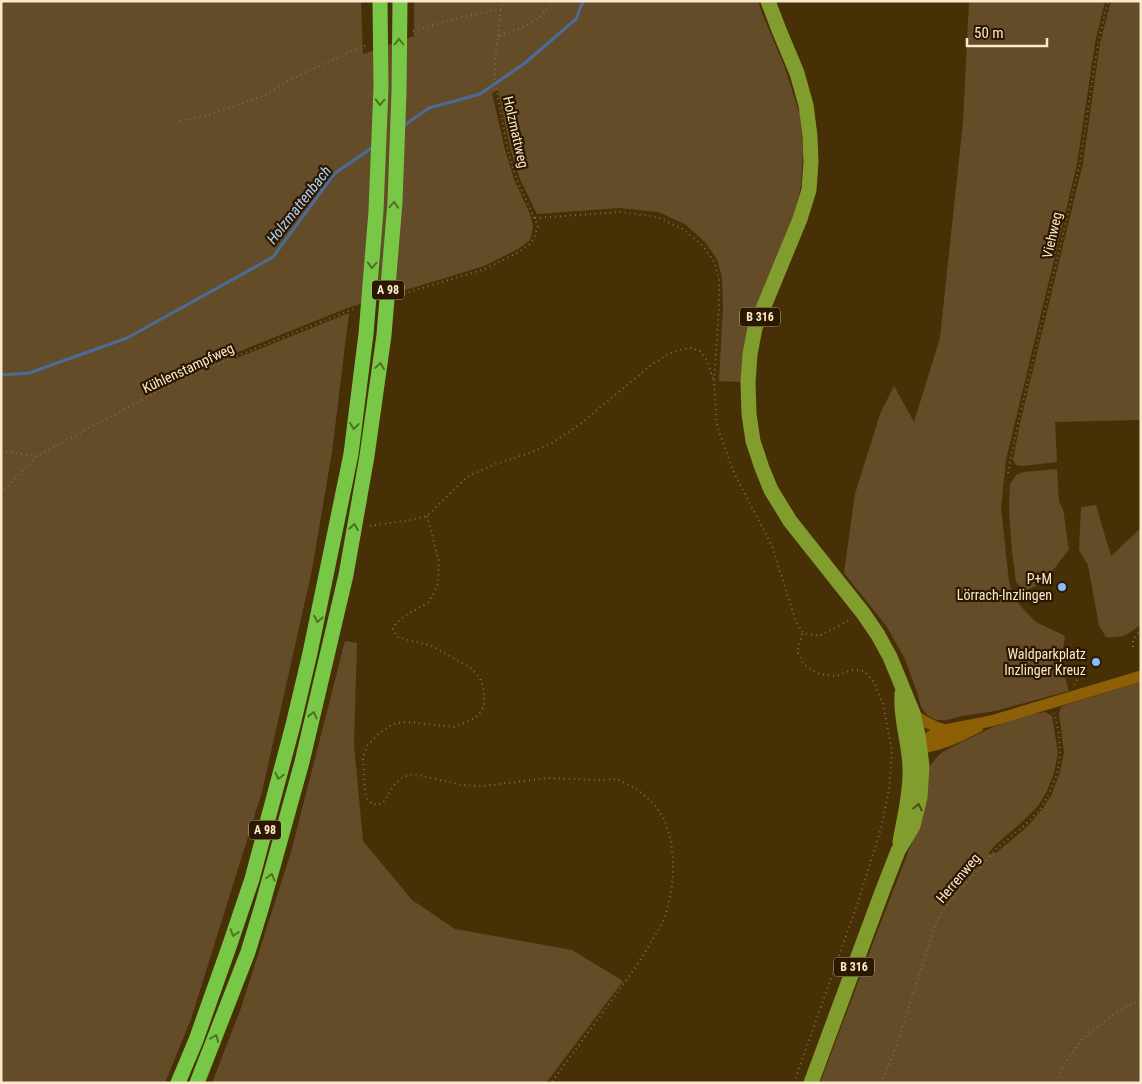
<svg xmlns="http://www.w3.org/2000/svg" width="1142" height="1084" font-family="'Roboto Condensed',sans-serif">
	<rect width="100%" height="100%" fill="#483006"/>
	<path fill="#654c28" d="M1,1H361L363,54L414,36V1H758L762,13L785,68L800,115L803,150L801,186L794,217L743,382L719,381L723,307L722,277L717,259L705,242L685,224L658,212L619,208L537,214L520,179L511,151L498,90L492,93L505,150L514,179L530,214L533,225L532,233L529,241L518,249L484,266L350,307L233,354L235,359L349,313L332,452L312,570L262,792L191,1019L165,1083H1Z
		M969,1H1105L1095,43L1077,164L1006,460L1001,508L1009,582L1013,595L1023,609L1036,622L1065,636L1061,663L1069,691L995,711L962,716L947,720H937L928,716L921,707L917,692L905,659L887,627L844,573L855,494L880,414L894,386L914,422L940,338L963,122Z
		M1111,1H1141V420L1055,422L1057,462L1022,466L1016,465L1013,460L1020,423L1083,163L1100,43Z
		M1057,469L1059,502L1063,509L1069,550C1060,560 1053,572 1043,581C1038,585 1031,588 1025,591L1016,582L1012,551L1009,510L1010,484L1016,475L1024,472Z
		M1096,505L1111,556L1141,528V625C1126,635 1124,638 1106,637L1099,626L1088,565L1079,550L1081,507Z
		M345,641L357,643L354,744L363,841L412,900L455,929L572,950L623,981L546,1083H212L241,1008L291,852Z
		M1141,682V1083H820L879,927L916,832L928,770C931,764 935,759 940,754C948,748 958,744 968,739C995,726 1014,716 1045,712L1052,716L1058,753L1054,773L1047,791L1038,806L1022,822L994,846L988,854L996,853L1027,827L1043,808L1052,794L1059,775L1064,752L1059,713L1061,707L1068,704Z"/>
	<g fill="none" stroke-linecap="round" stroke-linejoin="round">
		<path stroke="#4a6c98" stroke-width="3" d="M403,126L429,108L480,94L525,63L576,19L583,1
			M1,375L29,373L127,338L273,257L334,174L373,147"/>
		<path stroke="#836c47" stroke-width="2" stroke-dasharray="1 4" stroke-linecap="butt" d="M413,31L449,20L501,9
			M498,36L501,9L503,1
			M180,121L206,116L265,95L291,79L361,47L368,45
			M535,218L620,212L657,217L683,229L702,245L713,260L719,278V307L714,382L717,426L734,473L772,546L796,622L803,633L819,636L852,619
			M399,295L485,269L519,252L530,244L535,236L538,226L517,180L508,151L495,81V60L498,36L523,27L540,17L553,1
			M1,451L37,456
			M1008,473L1018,423L1080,163L1098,43L1108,1
			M1,493L37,456L183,378L343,313L354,309
			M427,516L439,562L438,584L429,602L406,615L396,623L393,629L397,637L432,646L471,668L480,678L484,691V706L478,716L467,722L454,727L406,722L393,724L378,734L367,746L363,757L365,793L368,800L372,804L378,805L383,803L394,785L403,777L414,774L462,785L483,786L548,778L598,780L617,779L638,790L655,805L665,821L671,840L673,860V875L671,893L667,910L662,924L636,967L551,1083
			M370,526L410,520L427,516L467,477L493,465L530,453L552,443L579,425L650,366L668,354L683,349L691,348L700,351L708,362L713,380
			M1133,647V639L1141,630
			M1074,685L1082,669
			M794,1083L858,902L881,829L889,789L892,751L883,704L874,682L864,671L853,670L836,676L820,674L811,670L803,663L797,651L803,633
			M881,1083L893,1055L937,920L951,899L976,873L997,848L1025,825L1041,808L1050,792L1057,774L1060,754L1059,733L1054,713
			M1057,1083L1062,1067L1082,1039L1114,1014L1141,999"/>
		<path stroke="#8d5f07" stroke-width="11" d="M913,713C923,722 932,726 945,730
			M920,748L925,741L931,736L945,730L991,721L1141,676
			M920,748C942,745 959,737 978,727"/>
		<path stroke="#819d2d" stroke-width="15" d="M768,1L779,30L797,73L806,105L810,136L811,162L809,190L800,219L755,328L750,354L748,383L749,414L753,441L762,468L771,490L790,521L863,613L878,635L890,657L913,713L918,735L922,766L920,797L913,826L898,851L882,892L811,1083
			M900,842C904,818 911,793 910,769C910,744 900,720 902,694"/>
		<path stroke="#79c747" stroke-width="15" d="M178,1083L196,1040L229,947L252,879L293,725L310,653L351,454L366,334L376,211L381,87L380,1
			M197,1083L248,952L262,906L302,762L346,575L367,456L384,335L395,202L399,92L400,1"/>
	</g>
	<defs><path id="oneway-chevron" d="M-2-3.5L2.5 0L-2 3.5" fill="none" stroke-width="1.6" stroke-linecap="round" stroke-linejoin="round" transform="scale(1.25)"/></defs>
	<g stroke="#527024">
		<use href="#oneway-chevron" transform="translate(399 42) rotate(-90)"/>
		<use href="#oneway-chevron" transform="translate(380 102) rotate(92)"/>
		<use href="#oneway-chevron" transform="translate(394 205) rotate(-86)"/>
		<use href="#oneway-chevron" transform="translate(372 265) rotate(94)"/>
		<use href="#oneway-chevron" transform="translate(380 366) rotate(-82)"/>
		<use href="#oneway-chevron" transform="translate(354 426) rotate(97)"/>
		<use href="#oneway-chevron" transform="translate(354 527) rotate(-80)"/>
		<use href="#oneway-chevron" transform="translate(318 619) rotate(102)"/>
		<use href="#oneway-chevron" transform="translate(313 715) rotate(-76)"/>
		<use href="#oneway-chevron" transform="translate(279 776) rotate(105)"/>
		<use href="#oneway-chevron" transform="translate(271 877) rotate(-74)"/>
		<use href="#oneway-chevron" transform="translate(234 933) rotate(108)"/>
		<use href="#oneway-chevron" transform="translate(215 1038) rotate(-69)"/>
	</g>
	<use stroke="#4d4d12" href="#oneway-chevron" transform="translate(918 807) rotate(-77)"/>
	<g fill="#88bafc" stroke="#2b1800" stroke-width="2">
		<circle cx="1062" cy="587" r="5"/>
		<circle cx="1096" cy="662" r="5"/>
	</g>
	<g text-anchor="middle" stroke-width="4.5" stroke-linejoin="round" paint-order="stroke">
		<g fill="#2b1800" stroke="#bdaa8f" stroke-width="1">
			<rect x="372" y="280.5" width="32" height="19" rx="4"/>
			<rect x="740" y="307.5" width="40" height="19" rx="4"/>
			<rect x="249" y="820.5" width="32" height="19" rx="4"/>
			<rect x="834" y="957.5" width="40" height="19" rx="4"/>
		</g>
		<g font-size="12" font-weight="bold" fill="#fce8cc">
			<text x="388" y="294">A 98</text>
			<text x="760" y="321">B 316</text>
			<text x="265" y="834">A 98</text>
			<text x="854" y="971">B 316</text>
		</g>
		<g font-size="14" fill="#fce8cc" stroke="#2b1800">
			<text transform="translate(516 132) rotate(77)" y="5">Holzmattweg</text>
			<text transform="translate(1052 235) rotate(-77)" y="5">Viehweg</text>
			<text transform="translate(188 368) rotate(-25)" y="5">Kühlenstampfweg</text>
			<text transform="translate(958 878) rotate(-50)" y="5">Herrenweg</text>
		</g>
		<g font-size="14" fill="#fce8cc" stroke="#2b1800" text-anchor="end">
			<text x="1052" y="584">P+M<tspan x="1052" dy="16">Lörrach-Inzlingen</tspan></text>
			<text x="1086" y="659">Waldparkplatz<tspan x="1086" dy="16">Inzlinger Kreuz</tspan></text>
		</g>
		<g font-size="15" font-style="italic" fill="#b1d0f8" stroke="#2b1800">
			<text transform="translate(299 205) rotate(-52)" y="5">Holzmattenbach</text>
		</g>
	</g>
	<rect width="1142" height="1084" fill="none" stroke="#fce8cc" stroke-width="5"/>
	<path d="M967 38v8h80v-8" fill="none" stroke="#fce8cc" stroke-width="2.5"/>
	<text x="974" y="38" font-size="15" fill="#fce8cc" stroke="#2b1800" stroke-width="4" paint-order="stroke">50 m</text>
</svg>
